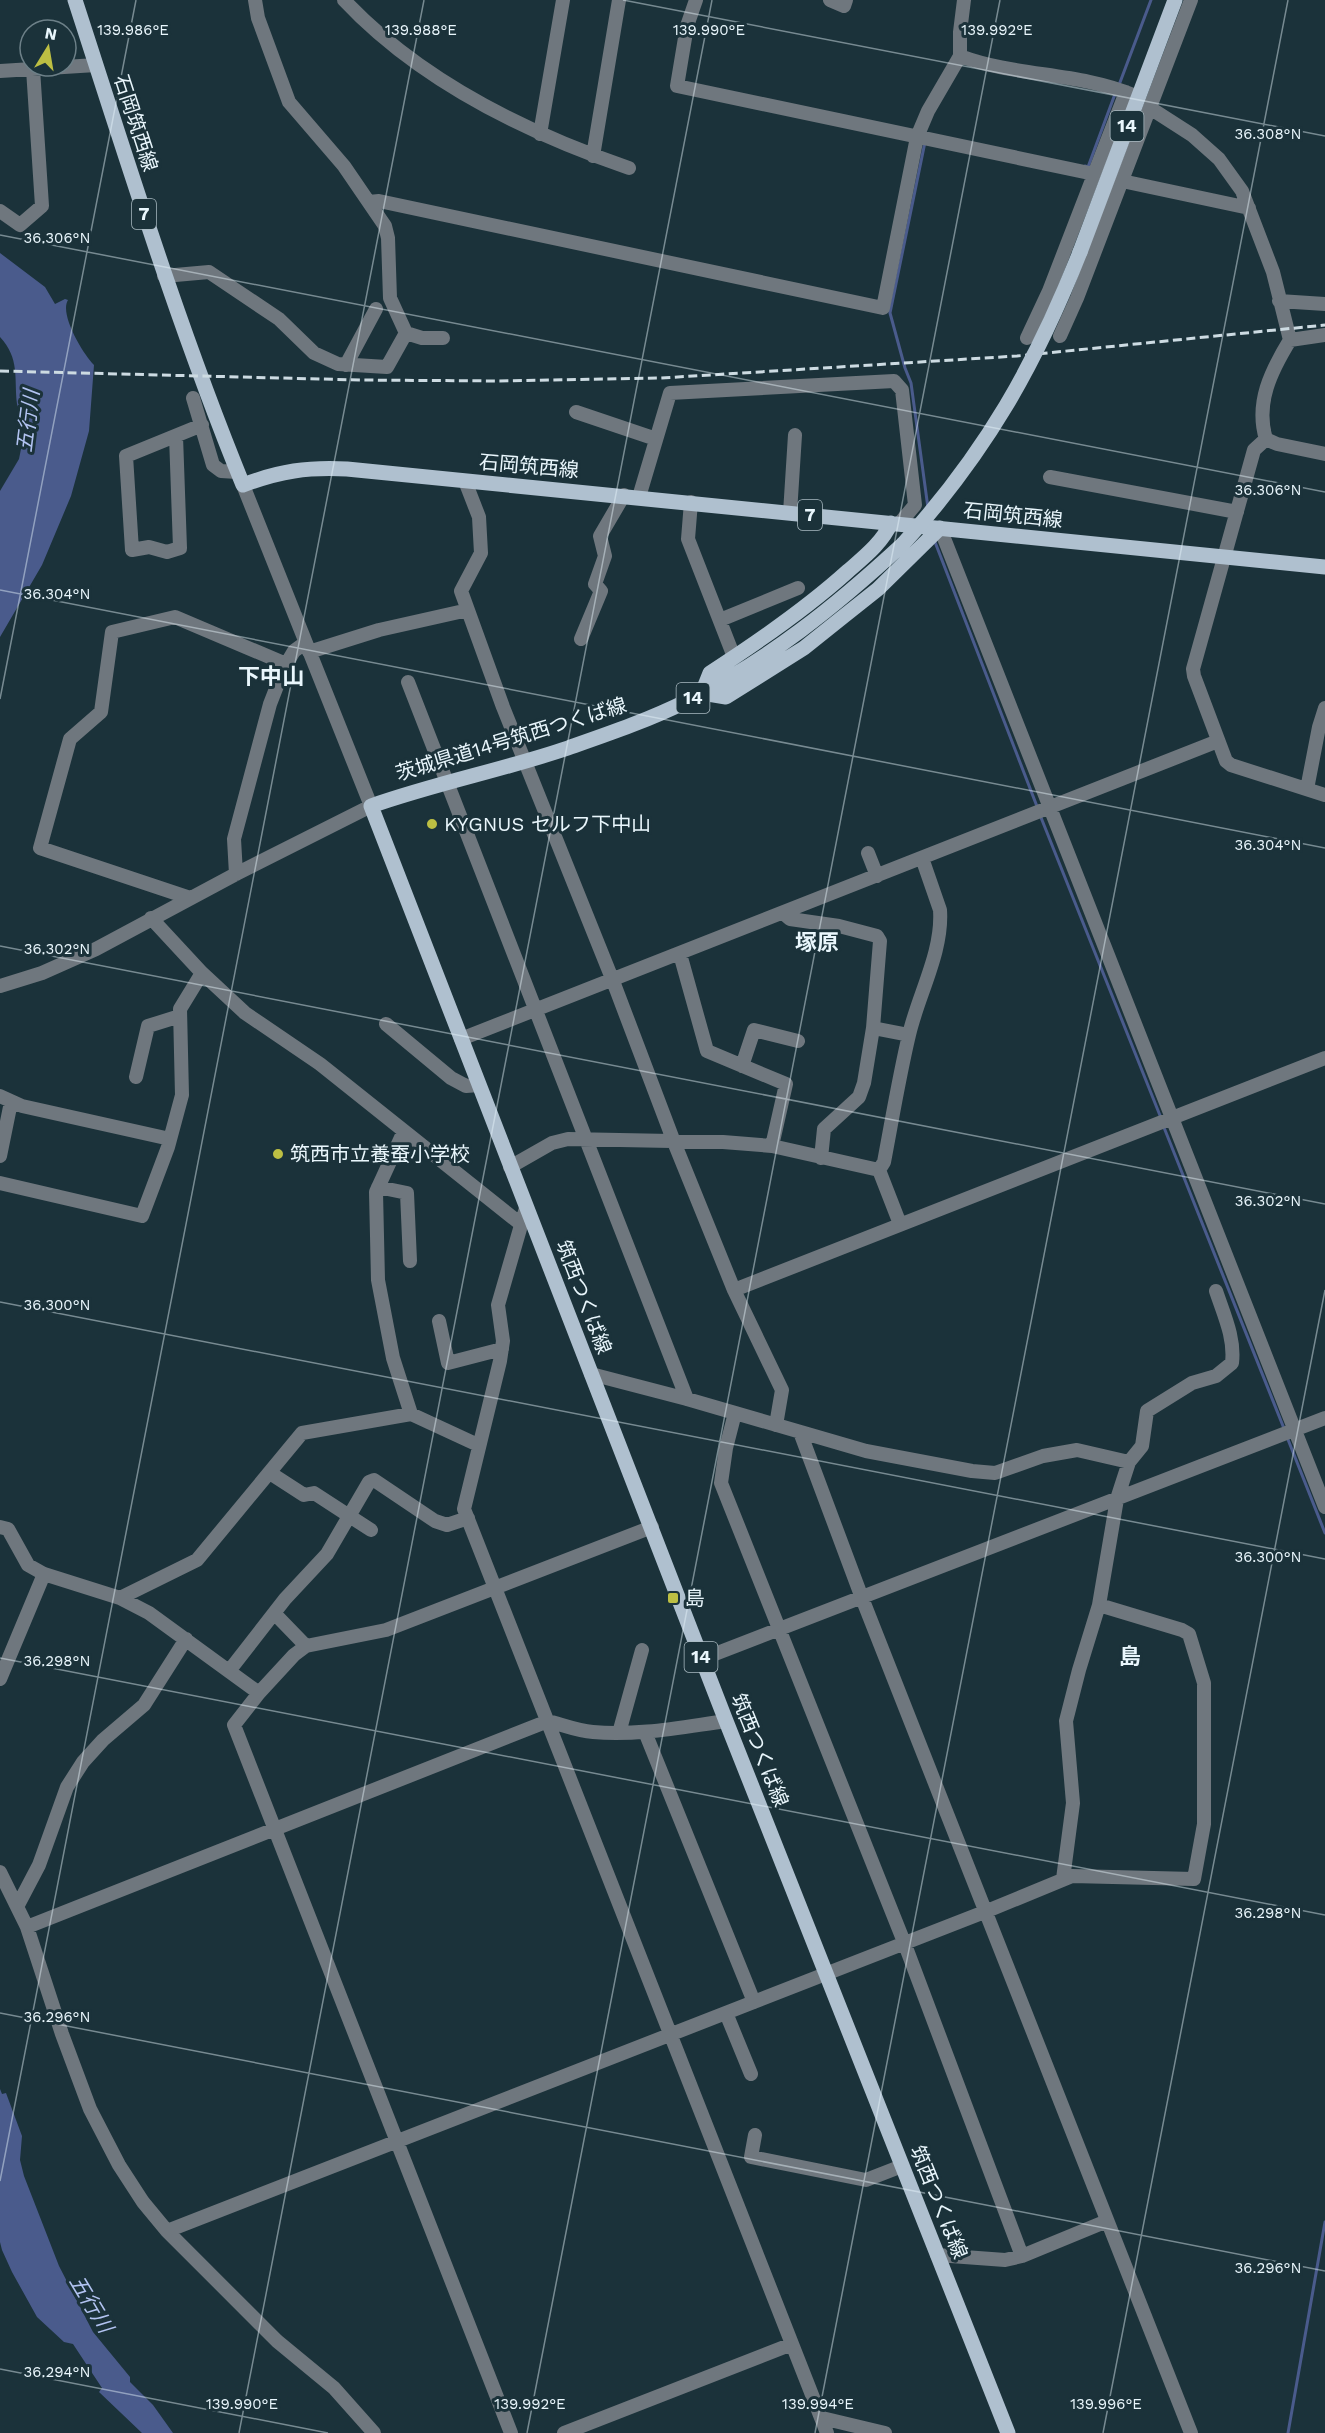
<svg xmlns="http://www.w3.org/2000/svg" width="1325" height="2433" font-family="'Work Sans','Noto Sans JP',sans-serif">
	<rect width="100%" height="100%" fill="#1b323a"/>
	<path fill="#4a5b8c" d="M0,253L45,287L55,304L65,299L68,300C59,314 83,354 94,365L89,431L71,496L42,565L0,637V491L19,459L27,419C24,413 18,410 17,404C14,377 20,359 0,337Z
		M0,2089L2,2094L6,2093L22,2136L20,2160L24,2176L59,2266L93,2332L130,2377V2382L153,2405L173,2433H142L99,2392L102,2388L73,2344L64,2342L37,2317L12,2272L2,2250L0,2242Z"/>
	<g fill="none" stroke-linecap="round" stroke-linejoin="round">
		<path stroke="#4a5b8c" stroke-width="3" d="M1119,85L1151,0
			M925,142L890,313L905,368L911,383L928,508
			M1085,166L1088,167L1115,94
			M935,542L1038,809
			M1040,815L1161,1118
			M1163,1125L1285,1431
			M1287,1437L1325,1533
			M1288,2433L1325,2222"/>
		<path stroke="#6f777e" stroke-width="14" d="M255,0L258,18L289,102L344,166L385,226L388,238L390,298L406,333L422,338H443
			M344,0C419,80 527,133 629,168
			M696,0L687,26L677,86L1094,174
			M830,0L844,6L846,0
			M960,56C1016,77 1078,72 1133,95
			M0,71L96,65
			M1150,108L1192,135L1219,159L1242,191L1273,272L1290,340C1271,371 1255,403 1266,439L1277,444L1325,454
			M540,134L563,0
			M593,156L619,0
			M1122,181L1249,208
			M369,202L379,201L883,308L917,137L928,111L960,56V32L964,0
			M0,211L20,225L42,206L33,69
			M164,276L209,272L279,319L314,353L338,364L387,367L406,333
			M1279,301L1325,304
			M1060,336L1077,298L1191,0
			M1027,338L1049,291L1126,92
			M1290,340L1325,335
			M346,365L376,309
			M193,398L213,465L221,471L237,472
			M576,412L656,439
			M176,436L180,548L167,552L149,547L132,550L126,456L202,425
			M1266,439L1254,450L1193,669L1194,676L1226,761L1231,765L1325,795
			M1050,477L1237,512
			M465,481L479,517L481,553L461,591L503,707L613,981L674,1142L734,1290L782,1390L776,1425
			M639,497L670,393L894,381L902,390L915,505L899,524
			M691,502L688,539L734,657
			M790,513L795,435
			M940,528L1325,1507
			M720,620L798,588
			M581,639L601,591L595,584L605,556L600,536L624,495
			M309,652L379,630L468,610
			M408,682L687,1399
			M1307,789L1319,727L1325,708
			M868,853L877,876
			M236,874L234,839L270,704L284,668L294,651L305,643
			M190,898L40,848L70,739L101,712L112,632L175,617L286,664
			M783,913L790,919L839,926L877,936L880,941L873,1028L864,1083L859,1097L824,1129L821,1158
			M151,918L202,973L245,1013L320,1064L522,1225
			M680,954L707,1051L786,1084L772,1146
			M0,986L42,973L96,949L236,874L371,806L243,485
			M386,1024L451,1078L466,1086L479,1085
			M873,1028L909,1035
			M461,1039L1218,741
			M742,1066L754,1030L798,1041
			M136,1077L148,1026L180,1016
			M0,1096L22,1106L170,1139
			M404,1131L376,1192L378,1280L393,1358L411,1414
			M0,1156L11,1102
			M510,1167L552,1143L568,1139L723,1142L772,1146L879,1170
			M879,1170L884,1162C892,1120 899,1077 909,1035C918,995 943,952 940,910L922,858
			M879,1170L900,1224
			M0,1183L142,1216L168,1147L182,1095L180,1009L202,973
			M378,1187L407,1193L410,1261
			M526,1208L498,1305L503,1341L500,1361L464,1509L827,2433
			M734,1290L1325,1058
			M439,1321L448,1363L502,1349
			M591,1374L687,1399L866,1451L972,1471L995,1473L1043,1456L1077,1450L1129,1462
			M735,1413L726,1448L721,1483L904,1942L1022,2256
			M800,1432L862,1598L1191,2433
			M270,1473L304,1495L314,1493L371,1530
			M0,1527L8,1529L28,1565L44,1574L120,1598L149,1613L259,1693
			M120,1598L197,1560L302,1433L411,1414L478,1445
			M275,1614L306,1646
			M702,1659L1325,1418
			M229,1671L285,1599L327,1554L369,1482L374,1480L435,1521L447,1525L468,1518
			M0,1679L44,1574
			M645,1732L754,2002
			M619,1733L642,1650
			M0,1872L27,1927L62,2034L90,2109L119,2165L143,2202L167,2231L277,2341L334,2388L374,2433
			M1063,1879L1073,1803L1066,1721L1079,1670L1099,1605L1117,1499L1129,1462L1142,1446L1147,1411L1192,1383L1216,1376L1232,1363C1235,1338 1224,1315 1216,1291
			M18,1905L39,1865L67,1787L83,1762L103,1740L144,1705L186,1639
			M27,1927L548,1721C563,1725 578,1731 593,1732C638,1736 682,1727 726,1721
			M726,2013L751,2074
			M755,2135L751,2157L866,2180L902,2166
			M167,2231L987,1911L1072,1876L1194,1879L1204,1824V1683L1189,1634L1182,1630L1099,1605
			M937,2255L1005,2260L1022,2256L1107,2221
			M822,2418L885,2433
			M511,2433L234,1725L259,1693L294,1655L306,1646L386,1630L652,1527
			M564,2433L792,2344"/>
		<path stroke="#afc0cf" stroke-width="15" d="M75,0C128,163 178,326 243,485C280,471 307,467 347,469L1325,567
			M1080,252L1175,0
			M891,523C882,543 864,557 848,571C806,609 758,642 710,673L702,693L726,697L804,648L844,616L878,589L940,528
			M903,544C837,605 768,661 687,701C649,720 608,734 568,748C503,770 436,783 371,806L726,1721L1008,2433"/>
		<path stroke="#cddbe2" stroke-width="3" stroke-dasharray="9 4.5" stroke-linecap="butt" d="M0,371L360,380L499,381L661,378L1017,356L1325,325"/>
		<path stroke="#afc0cf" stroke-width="15" d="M903,544C986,452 1035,366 1080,252"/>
	</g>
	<path fill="none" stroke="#e9f6fc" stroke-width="1.5" stroke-opacity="0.45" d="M623,0L1325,136M0,235L1325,492M0,590L1325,848M0,699L136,0M0,946L1325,1204M0,1302L1325,1559M0,1658L1325,1915M0,2013L1325,2271M0,2181L424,0M0,2369L328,2433M239,2433L712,0M527,2433L1000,0M815,2433L1288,0M1103,2433L1325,1290"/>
	<g fill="#bdbf43" stroke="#1b323a" stroke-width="2">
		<circle cx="432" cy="824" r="6"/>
		<circle cx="278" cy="1154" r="6"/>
		<rect x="667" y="1592" width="12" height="12" rx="3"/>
	</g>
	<g text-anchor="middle" stroke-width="6" stroke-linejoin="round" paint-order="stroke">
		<g fill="#1b323a" stroke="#abbbc2" stroke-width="1.5">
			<rect x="1110.5" y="111" width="33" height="30" rx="4.5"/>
			<rect x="132" y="199" width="24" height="30" rx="4.5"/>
			<rect x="798" y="500" width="24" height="30" rx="4.5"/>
			<rect x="676.5" y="683" width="33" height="30" rx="4.5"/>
			<rect x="684.5" y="1642" width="33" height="30" rx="4.5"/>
		</g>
		<g font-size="18" font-weight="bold" fill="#e9f6fc">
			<text x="1127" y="132">14</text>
			<text x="144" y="220">7</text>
			<text x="810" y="521">7</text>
			<text x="693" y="704">14</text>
			<text x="701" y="1663">14</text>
		</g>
		<g font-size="20" fill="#e9f6fc" stroke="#1b323a">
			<text transform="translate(136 123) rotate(72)" y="7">石岡筑西線</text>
			<text transform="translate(529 466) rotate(5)" y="7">石岡筑西線</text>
			<text transform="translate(1013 515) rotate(6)" y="7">石岡筑西線</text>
			<text transform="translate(511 739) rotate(-17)" y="7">茨城県道14号筑西つくば線</text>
			<text transform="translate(584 1297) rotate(69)" y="7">筑西つくば線</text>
			<text transform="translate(760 1750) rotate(68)" y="7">筑西つくば線</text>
			<text transform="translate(939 2202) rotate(68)" y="7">筑西つくば線</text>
		</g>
		<g font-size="20" fill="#e9f6fc" stroke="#1b323a" text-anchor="start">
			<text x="444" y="831">KYGNUS セルフ下中山</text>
			<text x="290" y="1161">筑西市立養蚕小学校</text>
			<text x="685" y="1605">島</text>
		</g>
		<g font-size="21" font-style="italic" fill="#b2c3f1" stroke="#1b323a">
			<text transform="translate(28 421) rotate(-83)" y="7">五行川</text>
			<text transform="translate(91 2304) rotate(59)" y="7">五行川</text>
		</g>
		<g font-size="22" font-weight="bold" fill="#e9f6fc" stroke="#1b323a">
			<text x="271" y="684">下中山</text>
			<text x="817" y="950">塚原</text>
			<text x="1130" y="1664">島</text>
		</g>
	</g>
	<g font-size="15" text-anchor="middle" fill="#e9f6fc" stroke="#1b323a" stroke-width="6" stroke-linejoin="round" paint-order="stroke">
		<text x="133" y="35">139.986°E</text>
		<text x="421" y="35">139.988°E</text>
		<text x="709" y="35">139.990°E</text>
		<text x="997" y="35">139.992°E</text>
		<text x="1268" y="139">36.308°N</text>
		<text x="57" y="243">36.306°N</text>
		<text x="1268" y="495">36.306°N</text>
		<text x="57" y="599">36.304°N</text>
		<text x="1268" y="850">36.304°N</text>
		<text x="57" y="954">36.302°N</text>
		<text x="1268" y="1206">36.302°N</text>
		<text x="57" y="1310">36.300°N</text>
		<text x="1268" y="1562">36.300°N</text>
		<text x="57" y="1666">36.298°N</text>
		<text x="1268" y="1918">36.298°N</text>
		<text x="57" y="2022">36.296°N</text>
		<text x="1268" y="2273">36.296°N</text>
		<text x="57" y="2377">36.294°N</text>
		<text x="242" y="2409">139.990°E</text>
		<text x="530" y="2409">139.992°E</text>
		<text x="818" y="2409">139.994°E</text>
		<text x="1106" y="2409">139.996°E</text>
	</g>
	<g transform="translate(48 48) rotate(11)"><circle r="28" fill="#1b323a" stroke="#6d8088" stroke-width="1.5"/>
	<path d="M0-4.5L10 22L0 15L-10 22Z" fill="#bdbf43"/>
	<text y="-9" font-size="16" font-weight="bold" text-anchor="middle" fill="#e9f6fc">N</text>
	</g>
</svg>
